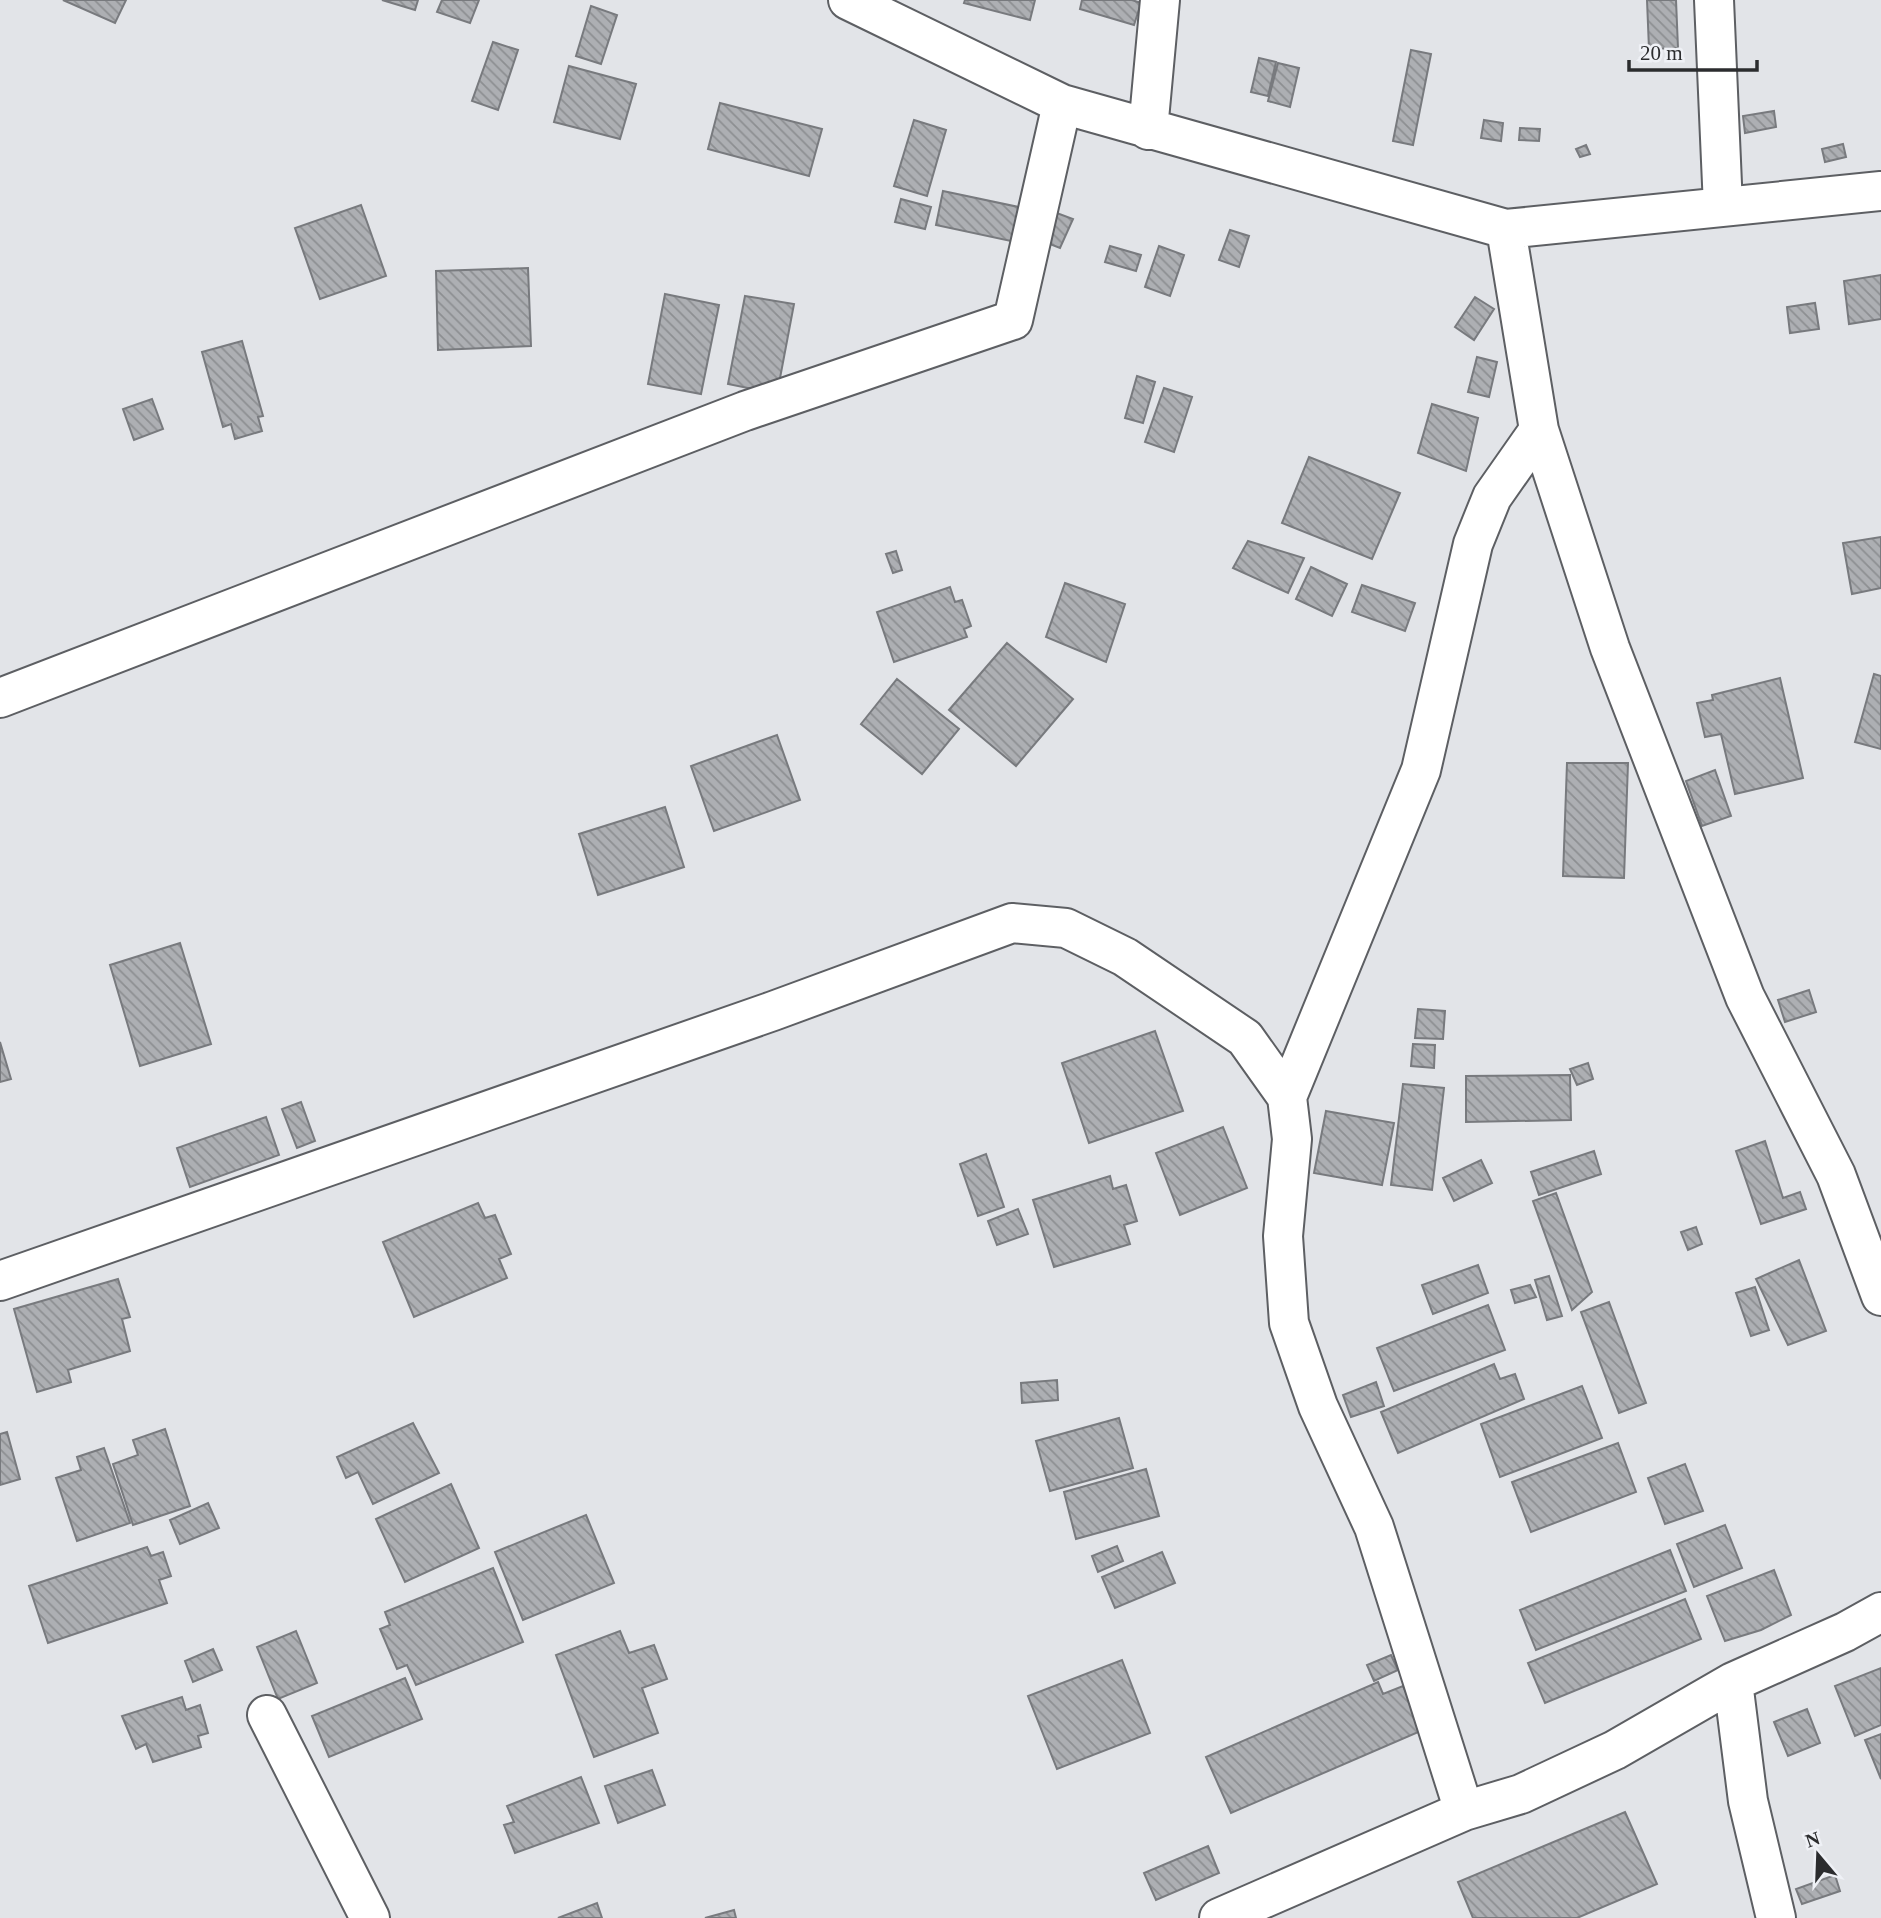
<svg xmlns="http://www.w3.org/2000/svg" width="1881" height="1918" font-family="'Times New Roman',serif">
	<defs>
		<pattern id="building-back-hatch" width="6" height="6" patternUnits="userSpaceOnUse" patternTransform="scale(1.75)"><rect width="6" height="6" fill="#adafb3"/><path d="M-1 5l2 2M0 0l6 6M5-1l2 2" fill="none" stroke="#8d8f92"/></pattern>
	</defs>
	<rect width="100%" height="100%" fill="#e2e4e8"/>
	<path fill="url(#building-back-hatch)" stroke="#787a7e" stroke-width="2" d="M63,0H126L115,23Z
		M382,0H418L415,10Z
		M442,0H479L470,23L437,12Z
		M965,0H1035L1030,20L964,3Z
		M1082,0H1132L1141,3L1134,25L1080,9Z
		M1647,0H1676L1678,48L1649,49Z
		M591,6L617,15L601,64L576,56Z
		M493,42L518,50L498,110L472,101Z
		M1411,50L1431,54L1413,145L1393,141Z
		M1259,58L1276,62L1268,96L1251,92Z
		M1278,63L1299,68L1290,107L1268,101Z
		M569,66L636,84L620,139L554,122Z
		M720,103L822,129L809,176L708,149Z
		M1774,111L1776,127L1745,133L1743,116Z
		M914,120L946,130L927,196L894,186Z
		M1484,120L1503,123L1501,141L1481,138Z
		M1520,128L1540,129L1539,141L1519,140Z
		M1843,144L1846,157L1825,162L1822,149Z
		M1586,145L1590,154L1580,157L1576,149Z
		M943,191L1028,209L1020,243L936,225Z
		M901,199L931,207L925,229L895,222Z
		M361,205L386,276L320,299L295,228Z
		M1054,212L1073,219L1060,248L1042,241Z
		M1230,230L1249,236L1239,267L1219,260Z
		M1110,246L1141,255L1136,271L1105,262Z
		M1159,246L1184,255L1170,296L1145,287Z
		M528,268L531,346L438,350L436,271Z
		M1881,275V319L1849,324L1844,281Z
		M665,294L719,305L701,394L648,384Z
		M745,296L794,304L777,394L728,384Z
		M1475,297L1494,309L1474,340L1455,327Z
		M1815,303L1819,329L1790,333L1787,307Z
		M242,341L263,416L258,417L262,431L235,439L231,424L223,427L202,352Z
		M1477,357L1497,362L1489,397L1468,392Z
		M1137,376L1155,382L1143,423L1125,418Z
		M1164,388L1192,397L1174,452L1145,442Z
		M152,399L163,429L134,440L123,409Z
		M1432,404L1478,418L1466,471L1418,453Z
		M1309,457L1400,493L1372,559L1282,523Z
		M1881,537V588L1852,594L1843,543Z
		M1248,541L1304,558L1288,593L1233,568Z
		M896,551L902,570L893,573L886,554Z
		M1311,567L1347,584L1332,616L1296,599Z
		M1065,583L1125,604L1106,662L1046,637Z
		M1362,585L1415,603L1405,631L1352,612Z
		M950,587L955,602L962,600L971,626L964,629L967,637L894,662L877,612Z
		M1007,643L1073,699L1016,766L949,710Z
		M1874,674L1881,676V749L1855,742Z
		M1780,678L1803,778L1735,794L1721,734L1705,737L1697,703L1713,700L1712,695Z
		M897,679L959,729L922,774L861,724Z
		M777,735L800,800L714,831L691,766Z
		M1567,763H1628L1624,878L1563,876Z
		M1715,770L1731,816L1702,826L1686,781Z
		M665,807L684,867L598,895L579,834Z
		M180,943L211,1044L140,1066L110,965Z
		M1809,990L1816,1012L1785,1022L1778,1000Z
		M1418,1009L1445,1011L1443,1039L1415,1038Z
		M1155,1031L1183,1111L1089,1143L1062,1063Z
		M0,1042L11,1079L0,1082Z
		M1413,1044L1435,1045L1434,1068L1411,1066Z
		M1588,1063L1593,1079L1577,1085L1570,1069Z
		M1570,1075L1571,1120L1466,1122V1076Z
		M1403,1084L1444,1088L1432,1190L1391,1185Z
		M301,1102L315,1141L297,1148L282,1109Z
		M1326,1111L1394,1123L1382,1185L1314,1173Z
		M266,1117L279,1155L190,1187L177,1148Z
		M1223,1127L1247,1188L1180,1215L1156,1153Z
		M1765,1141L1783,1198L1800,1192L1806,1209L1761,1224L1736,1151Z
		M1594,1151L1601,1174L1539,1195L1531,1172Z
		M986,1154L1004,1207L978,1216L960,1164Z
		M1481,1160L1492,1183L1454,1201L1443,1178Z
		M1110,1176L1113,1189L1126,1185L1137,1221L1124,1225L1130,1244L1054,1267L1033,1200Z
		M1556,1193L1592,1292L1572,1310L1533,1201Z
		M478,1203L485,1218L495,1215L511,1254L499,1259L507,1278L414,1317L383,1242Z
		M1018,1209L1028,1234L997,1245L988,1221Z
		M1696,1227L1702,1244L1688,1250L1681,1232Z
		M1799,1260L1826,1331L1788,1345L1756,1279Z
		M1478,1265L1488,1293L1433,1314L1422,1285Z
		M1549,1276L1562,1316L1547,1320L1535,1280Z
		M118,1279L130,1317L122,1319L130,1351L68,1370L71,1382L37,1392L14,1309Z
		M1530,1285L1536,1297L1515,1303L1511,1290Z
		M1755,1287L1769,1330L1751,1336L1736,1293Z
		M1609,1302L1646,1403L1619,1413L1581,1312Z
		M1488,1305L1505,1350L1394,1391L1377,1348Z
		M1494,1364L1500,1379L1515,1374L1524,1399L1398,1453L1381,1412Z
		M1057,1380L1058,1400L1022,1403L1021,1383Z
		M1376,1382L1384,1406L1351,1417L1343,1395Z
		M1582,1386L1602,1438L1500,1477L1481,1424Z
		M1119,1418L1133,1468L1050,1491L1036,1441Z
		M413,1423L439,1473L373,1504L358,1472L346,1478L337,1457Z
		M165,1429L190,1506L133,1525L113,1464L138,1455L133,1440Z
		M7,1432L20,1479L0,1485V1434Z
		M1618,1443L1636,1492L1531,1532L1512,1482Z
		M104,1448L130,1523L77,1541L56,1478L81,1470L77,1457Z
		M1685,1464L1703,1511L1665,1524L1648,1478Z
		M1146,1469L1159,1516L1076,1539L1064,1492Z
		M451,1484L479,1548L405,1582L376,1519Z
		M208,1503L219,1528L180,1544L170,1520Z
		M586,1515L614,1583L523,1620L495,1552Z
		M1725,1525L1742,1568L1694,1587L1677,1544Z
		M1117,1546L1123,1561L1098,1572L1092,1556Z
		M147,1547L151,1556L163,1552L171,1576L159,1580L167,1603L48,1643L29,1586Z
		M1670,1550L1686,1591L1536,1650L1520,1610Z
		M1162,1552L1175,1583L1115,1608L1102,1577Z
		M493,1568L523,1642L416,1685L407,1665L397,1669L380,1629L390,1625L385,1612Z
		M1774,1570L1791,1615L1761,1630L1725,1641L1707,1596Z
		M1685,1599L1701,1639L1545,1703L1528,1663Z
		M296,1631L317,1683L278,1699L257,1647Z
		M620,1631L629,1653L654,1645L667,1679L642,1688L658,1733L594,1757L556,1655Z
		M213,1649L222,1670L193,1682L185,1661Z
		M1391,1655L1398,1670L1374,1681L1367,1665Z
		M1122,1660L1150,1733L1057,1769L1028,1696Z
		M1881,1668V1725L1855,1736L1835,1686Z
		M405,1678L422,1719L329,1757L312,1716Z
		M1378,1682L1383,1694L1403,1686L1423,1730L1231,1813L1206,1757Z
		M182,1697L186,1710L200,1705L208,1733L198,1736L201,1747L153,1762L146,1744L136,1749L122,1716Z
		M1807,1709L1820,1743L1788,1756L1774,1722Z
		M1881,1734V1779L1865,1740Z
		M652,1770L665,1805L618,1823L605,1786Z
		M581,1777L599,1823L515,1853L504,1825L514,1822L507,1806Z
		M1625,1812L1657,1884L1577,1918H1473L1458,1882Z
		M1208,1846L1219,1873L1156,1900L1144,1873Z
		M1835,1875L1840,1891L1802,1904L1796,1889Z
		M597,1903L602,1918H558Z
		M734,1910L736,1918H705Z"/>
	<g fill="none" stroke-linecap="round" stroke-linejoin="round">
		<g stroke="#5d5f63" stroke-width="42">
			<path id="minor" d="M848,0L1062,104L1506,229L1881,191
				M1714,0L1723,207
				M1148,130L1160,0
				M1506,229L1539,430L1610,648L1745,997L1836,1175L1881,1296
				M0,698L745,411L1013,320L1062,104
				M1287,1097L1421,770L1473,544L1492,497L1539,430
				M0,1281L773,1011L1012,923L1066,928L1125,957L1245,1038L1287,1097L1292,1139L1283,1236L1289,1323L1318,1406L1374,1527L1464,1811
				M1733,1682L1748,1801L1776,1918
				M267,1715L370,1918
				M1219,1918L1464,1811L1521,1794L1615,1750L1733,1682L1845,1632L1881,1612"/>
		</g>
		<use href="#minor" stroke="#fff" stroke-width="38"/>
	</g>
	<g transform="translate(1818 1855) rotate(341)" stroke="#eff1f6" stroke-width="5" paint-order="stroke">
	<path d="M0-5L12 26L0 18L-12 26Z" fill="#2b2c2e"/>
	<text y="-10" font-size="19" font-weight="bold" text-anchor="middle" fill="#2b2c2e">N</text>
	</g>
	<path d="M1629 60v10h128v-10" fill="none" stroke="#2b2c2e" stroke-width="3.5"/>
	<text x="1640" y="60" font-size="21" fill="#2b2c2e" stroke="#eff1f6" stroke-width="5" paint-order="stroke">20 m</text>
</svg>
